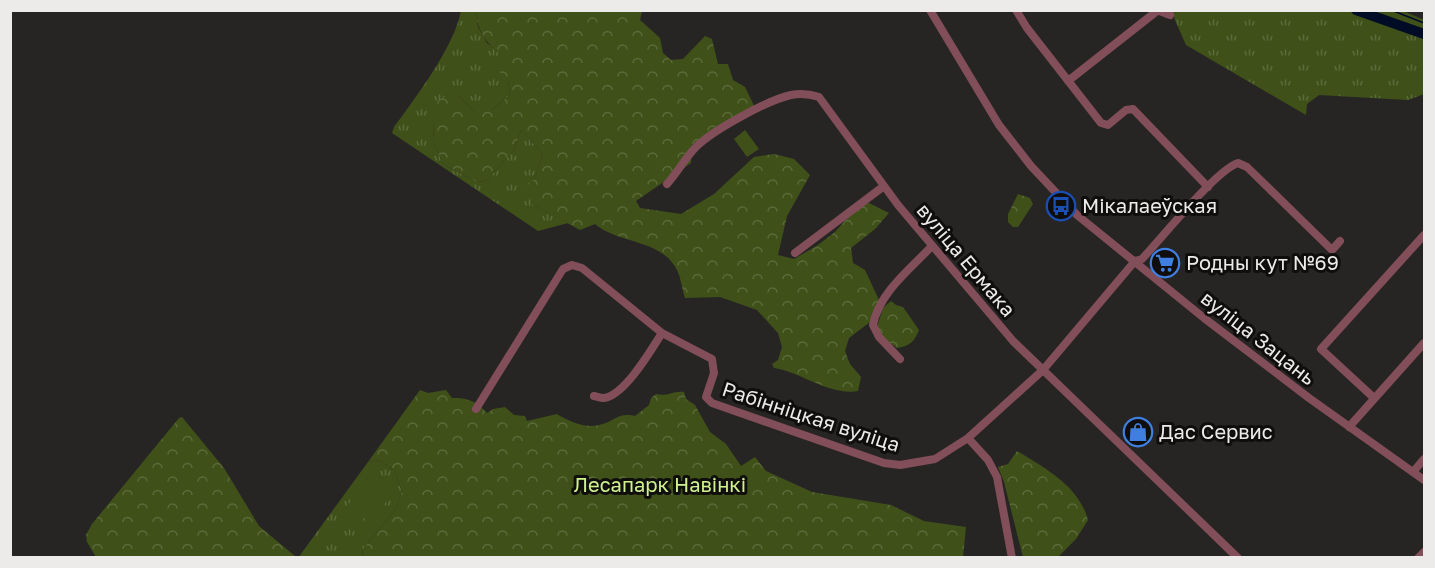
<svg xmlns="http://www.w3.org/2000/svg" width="1435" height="568" font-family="'Golos Text',sans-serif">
	<defs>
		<pattern id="grass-tufts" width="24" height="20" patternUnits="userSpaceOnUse" patternTransform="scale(1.5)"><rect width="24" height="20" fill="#3f5119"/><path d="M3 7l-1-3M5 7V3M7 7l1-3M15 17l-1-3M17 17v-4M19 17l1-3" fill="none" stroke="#5b6a3b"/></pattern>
		<pattern id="forest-crowns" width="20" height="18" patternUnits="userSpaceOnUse" patternTransform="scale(1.5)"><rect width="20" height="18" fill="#3f5119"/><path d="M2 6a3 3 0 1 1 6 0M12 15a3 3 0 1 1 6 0" fill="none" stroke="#5b6a3b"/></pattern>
	</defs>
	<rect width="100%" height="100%" fill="#272523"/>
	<path fill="url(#grass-tufts)" d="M461,11H475L478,27L487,43L500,53L508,80L510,95L490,111H474L459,96L433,121L434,143L443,164L477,182L486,181L514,150L521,130L543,154L534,180L532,204L568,223L538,231L392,133L394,127C416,97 454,47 461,11Z
		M1171,11H1403L1424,20V94L1408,100L1319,95L1307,104L1306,115L1186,45Z
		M379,460L395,471L402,492L395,510L363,549L362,557L298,558L368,462Z"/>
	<path fill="url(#forest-crowns)" d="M475,11H642L640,20L660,38L663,53L671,60L683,59L705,36L712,39L718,64H728L733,80L745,87L757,112L711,131L692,145L691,163L636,201L640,208L681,214L714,194L754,157L774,154L794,159L810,175L787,216L778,255L794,259L818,245L835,232L850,215L867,202L889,213L875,229L851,248L853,263L865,270L879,300L870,322L849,338L845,351L850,364L861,377L858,391C830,396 801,372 774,368L772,364L778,360L782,347L778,333L757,310L720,297L685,298C682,289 681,278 677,270C662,239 618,244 595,224L580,230L532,204L525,185L534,180L543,154L521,130L514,150L486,181L477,182L443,164L434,143L433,121L437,102L448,94L459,96L474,111H490L510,95L508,80L497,69L499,53C484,41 478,30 475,11Z
		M1018,194L1030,198L1033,204L1018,227H1013L1008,222V214Z
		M891,301L896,305L903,307L919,330C914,342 910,346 897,348L883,338L877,327L883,308Z
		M420,390L428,393L446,390L452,398C468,397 477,402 487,413L493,409L505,407L514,415L525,416L527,421L557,414C568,421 586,429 599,425C615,422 617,412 635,416L649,405L651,398L656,394C667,397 674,390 684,392L686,399L695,405L710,432L726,444L741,466L755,457L766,471L812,492L891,505L924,521L966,527L963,557L362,558L363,549L395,510L402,492L395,471L379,460L368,462Z
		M182,417L224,468L259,526L296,557H96L87,542L86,535L92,524L179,418Z
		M1017,451C1045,468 1079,486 1088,520L1076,539L1058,557H1023L1004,482L998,467L1008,464Z"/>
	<path fill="#3f5119" d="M745,130L759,149L747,157L734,139Z
		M373,472L396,489L370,523L347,506Z"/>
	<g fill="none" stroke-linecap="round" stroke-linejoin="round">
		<path stroke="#000b25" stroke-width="1.5" d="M1391,10L1424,23"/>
		<path stroke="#000b25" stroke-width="10" d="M1356,10L1424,34"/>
		<path stroke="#824e59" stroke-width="8" d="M930,10L999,125L1031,166L1077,215L1204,318L1309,398L1424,480
			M1016,10L1027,28L1101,123L1108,125L1126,110L1133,109L1208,187
			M1157,10L1170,15
			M1068,81L1157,11
			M667,184C678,172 685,158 696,147C713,130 768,100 791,95C800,93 810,94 819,97L898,205L1013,341L1238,558
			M795,253L884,186
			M1135,261L1142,259C1161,239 1216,170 1238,163L1247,167L1332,250L1340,241
			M900,359L879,337L873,325C879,293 910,269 932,246
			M594,396C598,397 601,398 604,398C625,395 651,350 662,333
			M1374,398L1321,349L1424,235
			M476,409L563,269L572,265L582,268L662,333L712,359L714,373L706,397L712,403L884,463L900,465L935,459L968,438L1043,370L1135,261
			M1349,427L1424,343
			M968,438L988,460L997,477L1012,558
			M1413,472L1424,459
			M1418,558L1424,552"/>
	</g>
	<defs>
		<g id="bus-ring" transform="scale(1.5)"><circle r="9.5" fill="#0f0e0d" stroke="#1a4fb4" stroke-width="1.5"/><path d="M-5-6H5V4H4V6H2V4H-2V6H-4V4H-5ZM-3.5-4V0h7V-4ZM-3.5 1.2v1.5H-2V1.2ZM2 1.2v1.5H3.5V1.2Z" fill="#1a4fb4"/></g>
		<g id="supermarket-ring" transform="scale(1.5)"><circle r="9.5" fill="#0f0e0d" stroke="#3f7fe0" stroke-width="1.5"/><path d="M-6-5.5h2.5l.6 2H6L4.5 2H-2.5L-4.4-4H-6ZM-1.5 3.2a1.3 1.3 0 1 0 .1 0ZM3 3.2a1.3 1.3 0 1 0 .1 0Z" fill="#3f7fe0"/></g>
		<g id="shop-ring" transform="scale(1.5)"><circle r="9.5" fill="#0f0e0d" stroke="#3f7fe0" stroke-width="1.5"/><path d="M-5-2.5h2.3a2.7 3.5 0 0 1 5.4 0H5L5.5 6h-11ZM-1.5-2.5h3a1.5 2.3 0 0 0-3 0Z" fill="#3f7fe0"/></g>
	</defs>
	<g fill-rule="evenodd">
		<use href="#bus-ring" x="1061" y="206"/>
		<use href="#supermarket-ring" x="1165" y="263"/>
		<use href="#shop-ring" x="1138" y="432"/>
	</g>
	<g text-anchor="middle" stroke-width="6" stroke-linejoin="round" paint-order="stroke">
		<g font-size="20" fill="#ecebea" stroke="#0f0e0d" text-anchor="start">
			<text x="1082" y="213">Мікалаеўская</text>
			<text x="1186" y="270">Родны кут №69</text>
			<text x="1159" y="439">Дас Сервис</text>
		</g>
		<g font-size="20" fill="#ecebea" stroke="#0f0e0d">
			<text transform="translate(966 260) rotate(50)" y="7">вуліца Ермака</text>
			<text transform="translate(1258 338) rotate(38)" y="7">вуліца Зацань</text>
			<text transform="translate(811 417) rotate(18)" y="7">Рабінніцкая вуліца</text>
		</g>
		<g font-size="20" fill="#cff28e" stroke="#0f0e0d">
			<text x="660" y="492">Лесапарк Навінкі</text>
		</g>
	</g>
	<rect width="1435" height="568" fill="none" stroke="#ecebea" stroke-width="24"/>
</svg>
